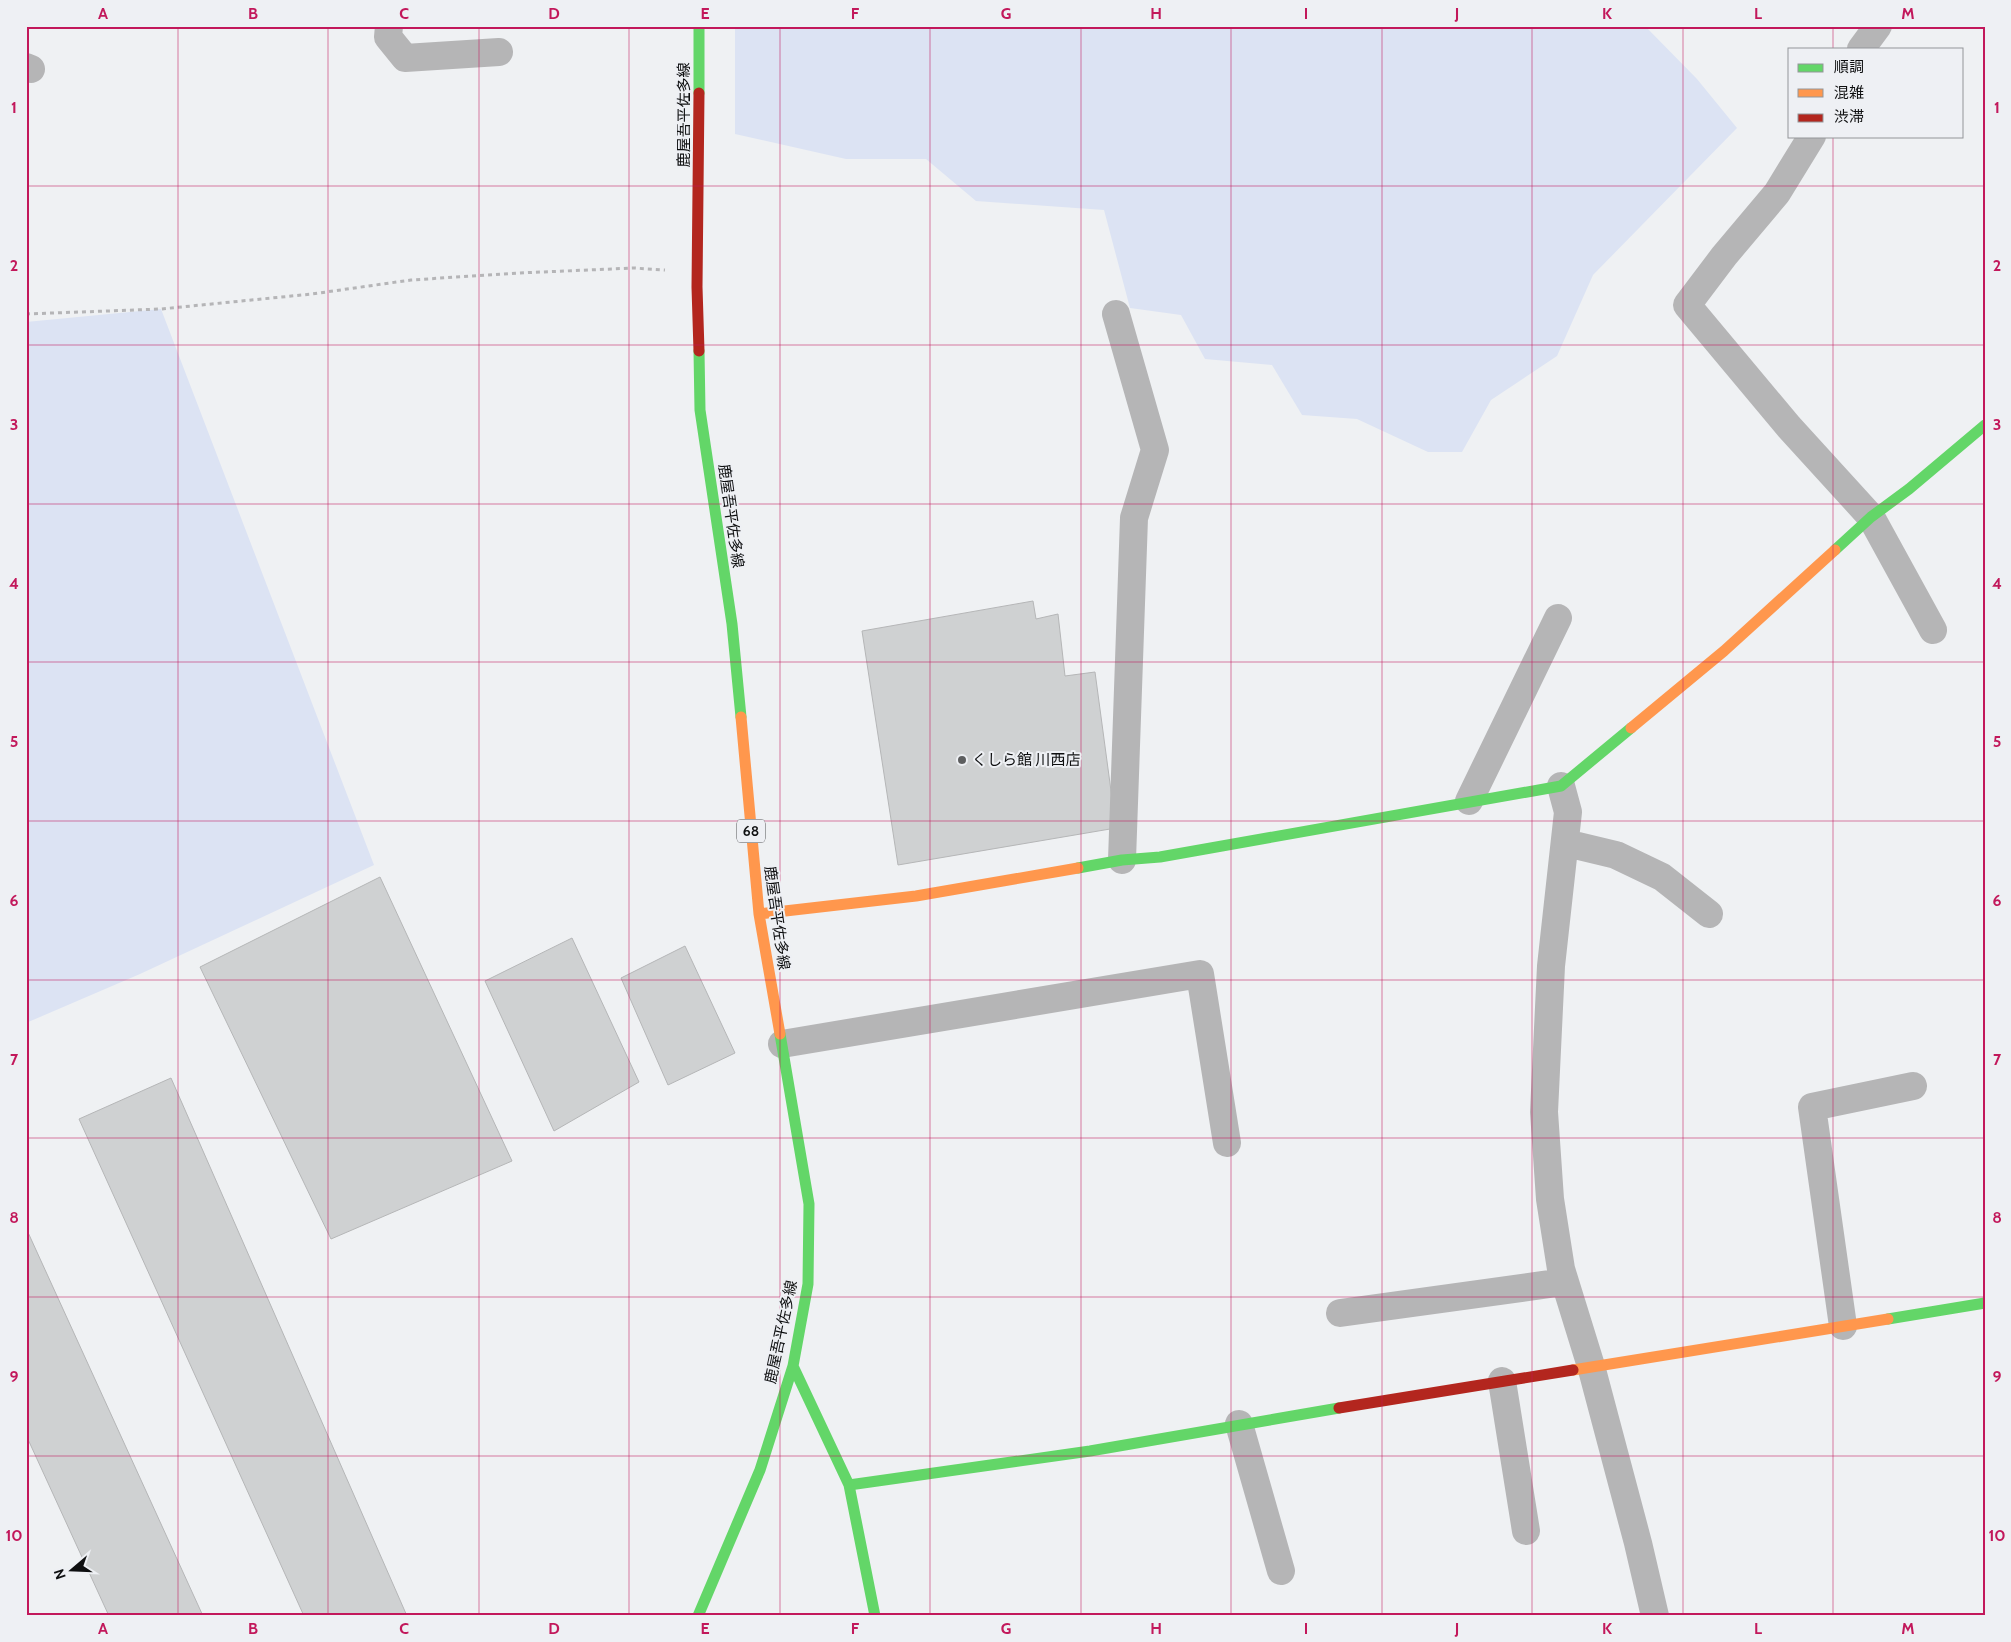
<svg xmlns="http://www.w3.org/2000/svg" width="2011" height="1642" font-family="Cabin,'Noto Sans JP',sans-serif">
	<rect width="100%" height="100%" fill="#eff1f3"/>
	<path fill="#dce3f3" d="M735,26H1645L1697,79L1737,128L1593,275L1557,356L1491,400L1462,452H1428L1357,419L1302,415L1272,365L1205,359L1181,315L1130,308L1104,210L976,201L926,159H846L735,134Z
		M161,309L374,865L140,974L26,1023V322Z"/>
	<path fill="#cfd1d2" stroke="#b5b6b7" d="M1033,601L1036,619L1058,614L1065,676L1095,672L1116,828L898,865L862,631Z
		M380,877L512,1161L331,1239L200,967Z
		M572,938L639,1082L554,1131L485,981Z
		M685,946L735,1053L668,1085L621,978Z
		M171,1078L407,1616H304L79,1119Z
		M26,1228L203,1616H109L26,1435Z"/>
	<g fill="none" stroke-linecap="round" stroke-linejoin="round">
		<path stroke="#b5b5b7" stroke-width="3" stroke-dasharray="4 4" stroke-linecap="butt" d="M26,314L161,309L312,294L411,280L519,273L634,268L665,270"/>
		<path stroke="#b5b5b6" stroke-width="28" d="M389,26L388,37L405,58L499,52
			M1861,49L1878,26
			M26,67L31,69
			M1812,136L1777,193L1724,256L1687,305L1789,427L1871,517L1933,630
			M1116,314L1155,450L1134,518L1122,860
			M1561,786L1568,812L1551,966L1544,1112L1550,1199L1561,1269L1591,1366L1638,1543L1655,1616
			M1469,801L1558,618
			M1566,843L1616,855L1662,877L1709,914
			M782,1044L1200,974L1227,1143
			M1340,1313L1564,1282
			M1843,1326L1812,1107L1913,1086
			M1502,1381L1526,1531
			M1239,1424L1281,1571"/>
		<path stroke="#63d668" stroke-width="11" d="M699,93V26
			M699,351L700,410L732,624L741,717
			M1835,550L1871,517L1909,489L1985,425
			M1078,868L1122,860L1160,857L1561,786L1631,728
			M1888,1319L1985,1303
			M793,1366L849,1485L875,1616
			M849,1485L1090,1451L1339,1408
			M698,1616L760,1470L793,1366L808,1284L809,1204L780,1034"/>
		<path stroke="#ff974d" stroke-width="11" d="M741,717L759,914L780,1034
			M1631,728L1724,651L1835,550
			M759,914L916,896L1078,868
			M1573,1370L1888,1319"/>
		<path stroke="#b3261e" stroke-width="11" d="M699,351L697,287L699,93
			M1339,1408L1573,1370"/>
	</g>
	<path fill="none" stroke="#c2185b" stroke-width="1" stroke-opacity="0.55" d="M178,26V1616M328,26V1616M479,26V1616M629,26V1616M780,26V1616M930,26V1616M1081,26V1616M1231,26V1616M1382,26V1616M1532,26V1616M1683,26V1616M1833,26V49M1833,136V1616M26,186H1985M26,345H1985M26,504H1985M26,662H1985M26,821H1985M26,980H1985M26,1138H1985M26,1297H1985M26,1456H1985"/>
	<circle fill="#5d5e5f" stroke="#eef0f4" stroke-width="2" cx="962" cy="760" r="5"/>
	<g text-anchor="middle" stroke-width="4" stroke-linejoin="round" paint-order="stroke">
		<rect fill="#eef0f4" stroke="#515254" stroke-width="1" x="737" y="819.5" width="28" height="23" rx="4"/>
		<g font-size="14" font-weight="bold" fill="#0e0f10">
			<text x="751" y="836">68</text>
		</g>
		<g font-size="15" fill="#0e0f10" stroke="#eef0f4">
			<text transform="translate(684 115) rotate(-90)" y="5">鹿屋吾平佐多線</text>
			<text transform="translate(731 516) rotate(82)" y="5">鹿屋吾平佐多線</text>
			<text transform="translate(777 918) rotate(82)" y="5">鹿屋吾平佐多線</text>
			<text transform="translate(781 1332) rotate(-78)" y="5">鹿屋吾平佐多線</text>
		</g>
		<g font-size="15" fill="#0e0f10" stroke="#eef0f4" text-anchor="start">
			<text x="972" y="765">くしら館 川西店</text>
		</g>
	</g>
	<rect width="2011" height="1642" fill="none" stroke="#eef0f4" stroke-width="55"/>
	<rect x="1788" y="48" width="175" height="90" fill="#eef0f4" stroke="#949699"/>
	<rect x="1798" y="64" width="25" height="8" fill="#63d668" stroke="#949699"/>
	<text x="1834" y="72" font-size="15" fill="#0e0f10">順調</text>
	<rect x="1798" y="89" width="25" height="8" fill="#ff974d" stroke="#949699"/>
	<text x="1834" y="98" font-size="15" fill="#0e0f10">混雑</text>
	<rect x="1798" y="114" width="25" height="8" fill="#b3261e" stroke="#949699"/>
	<text x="1834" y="122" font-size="15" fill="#0e0f10">渋滞</text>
	<g transform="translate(72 1570) rotate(251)" stroke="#eef0f4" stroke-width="4" paint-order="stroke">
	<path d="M0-4L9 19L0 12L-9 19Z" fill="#0e0f10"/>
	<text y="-8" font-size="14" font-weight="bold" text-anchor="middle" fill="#0e0f10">N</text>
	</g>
	<rect x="28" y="28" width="1956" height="1586" fill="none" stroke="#c2185b" stroke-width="2"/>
	<g font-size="16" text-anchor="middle" font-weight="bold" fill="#c2185b">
		<text x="103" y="19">A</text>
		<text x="253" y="19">B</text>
		<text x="404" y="19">C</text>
		<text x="554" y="19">D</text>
		<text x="705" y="19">E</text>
		<text x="855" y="19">F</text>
		<text x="1006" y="19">G</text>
		<text x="1156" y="19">H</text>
		<text x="1306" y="19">I</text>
		<text x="1457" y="19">J</text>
		<text x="1607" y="19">K</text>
		<text x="1758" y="19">L</text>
		<text x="1908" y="19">M</text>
		<text x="14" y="113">1</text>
		<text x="1997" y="113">1</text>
		<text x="14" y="271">2</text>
		<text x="1997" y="271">2</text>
		<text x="14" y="430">3</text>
		<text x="1997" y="430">3</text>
		<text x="14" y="589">4</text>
		<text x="1997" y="589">4</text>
		<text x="14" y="747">5</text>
		<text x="1997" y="747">5</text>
		<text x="14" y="906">6</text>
		<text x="1997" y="906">6</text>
		<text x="14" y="1065">7</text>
		<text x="1997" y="1065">7</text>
		<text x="14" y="1223">8</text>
		<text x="1997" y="1223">8</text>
		<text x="14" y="1382">9</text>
		<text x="1997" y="1382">9</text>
		<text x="14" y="1541">10</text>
		<text x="1997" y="1541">10</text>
		<text x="103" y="1634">A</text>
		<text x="253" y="1634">B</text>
		<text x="404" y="1634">C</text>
		<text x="554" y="1634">D</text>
		<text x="705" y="1634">E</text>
		<text x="855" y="1634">F</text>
		<text x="1006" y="1634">G</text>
		<text x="1156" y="1634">H</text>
		<text x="1306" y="1634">I</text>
		<text x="1457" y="1634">J</text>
		<text x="1607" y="1634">K</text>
		<text x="1758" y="1634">L</text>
		<text x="1908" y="1634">M</text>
	</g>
</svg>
